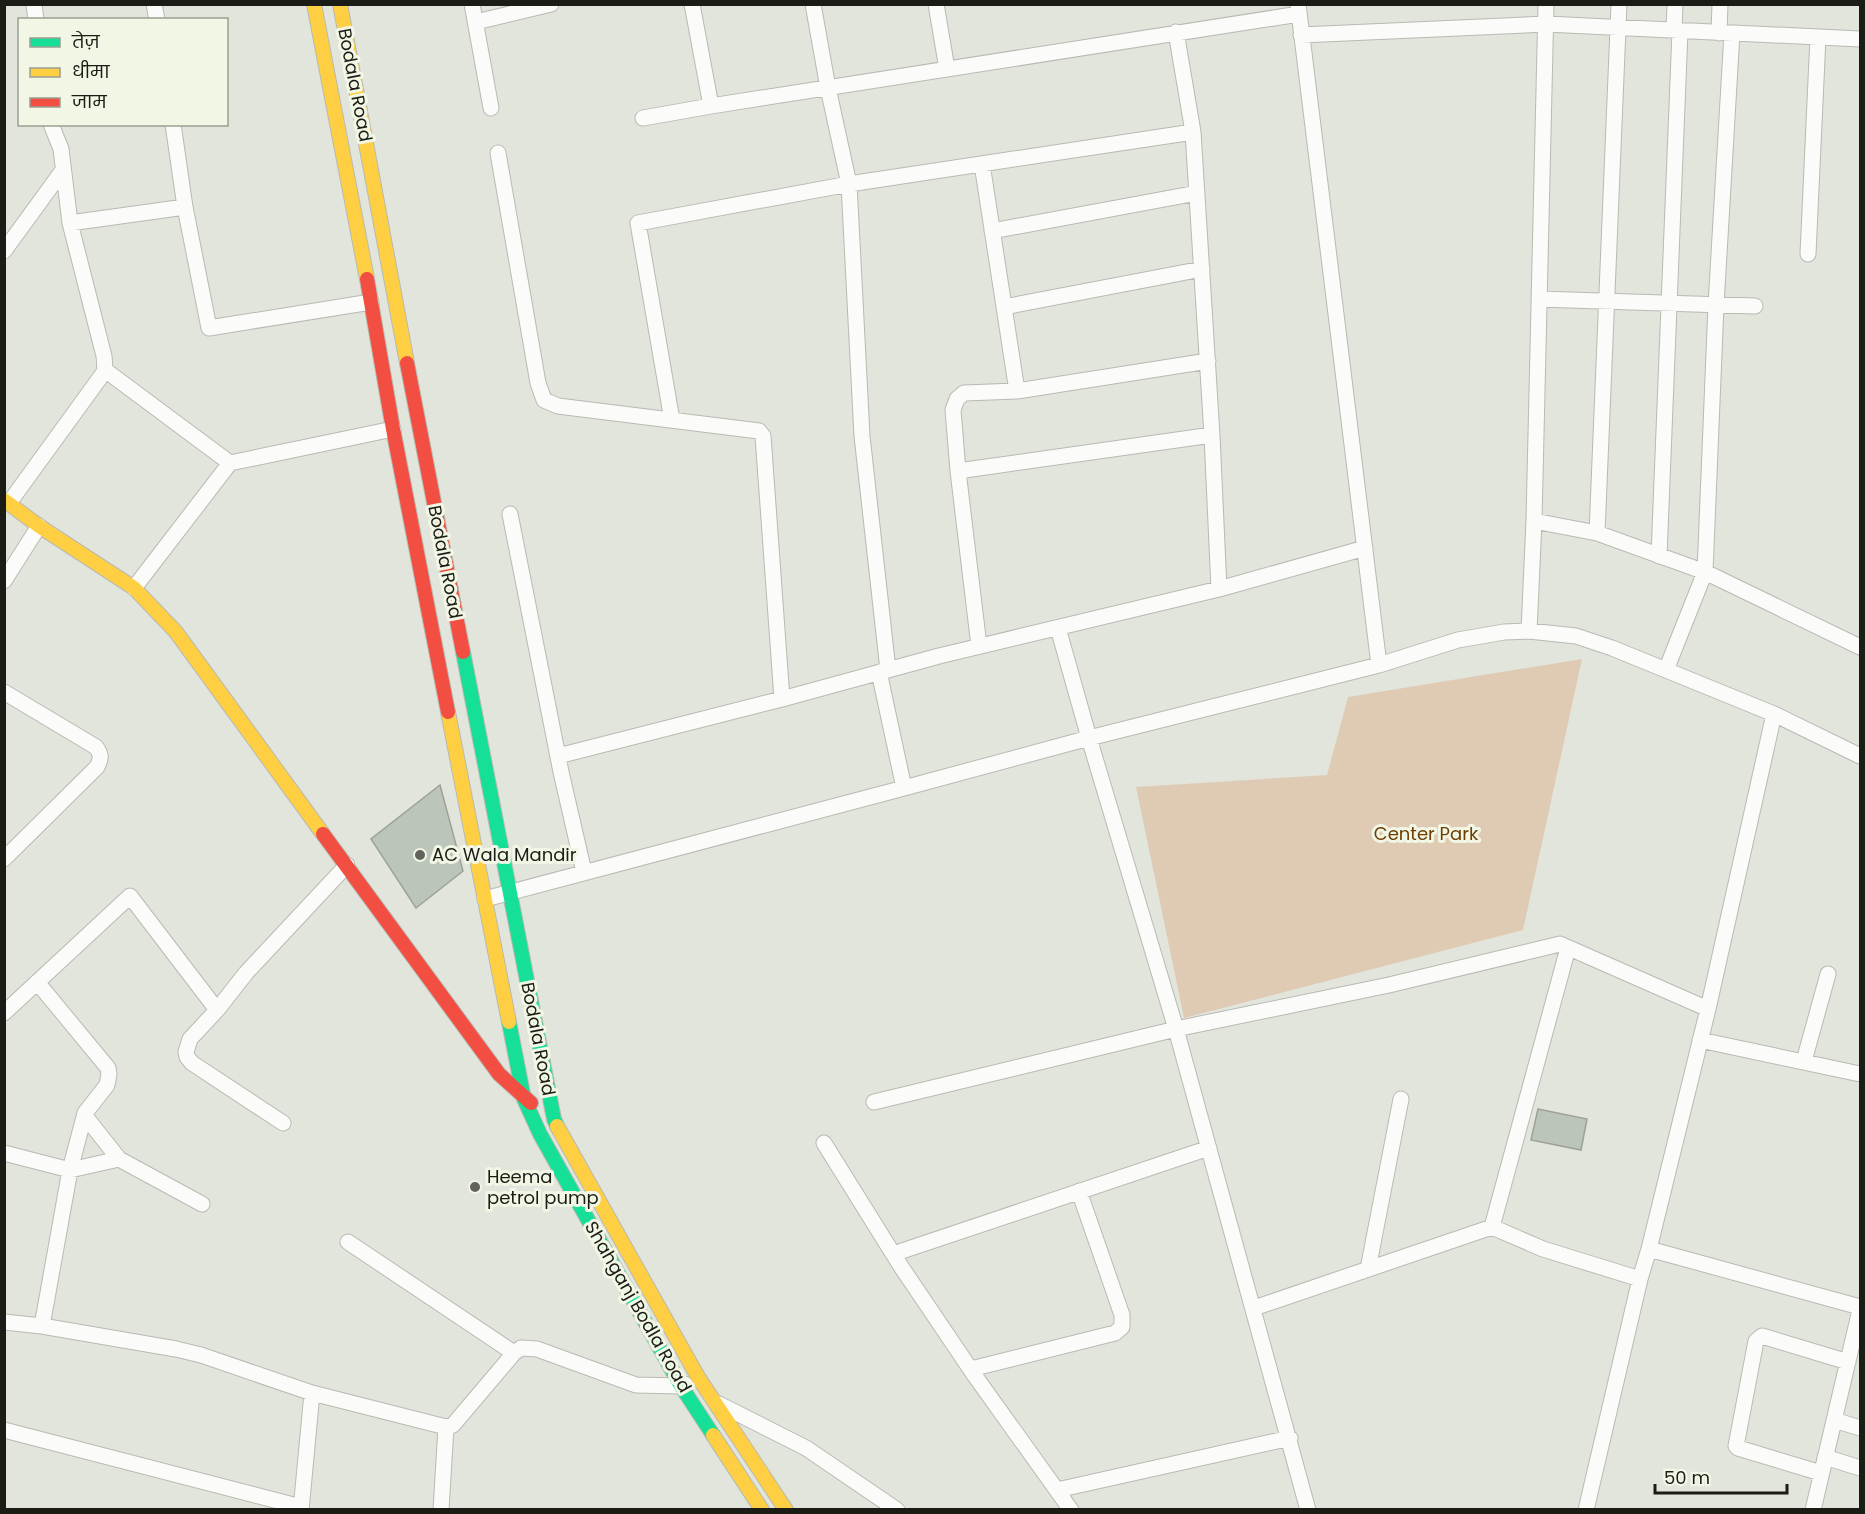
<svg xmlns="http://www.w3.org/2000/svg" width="1865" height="1514" font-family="Poppins,'Noto Sans Devanagari',sans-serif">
	<rect width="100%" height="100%" fill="#e2e5db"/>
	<path fill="#dfcbb4" d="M1582,659L1523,930L1184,1018L1136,787L1327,775L1348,697Z"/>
	<path fill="#bcc5b9" stroke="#9da19a" stroke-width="1.5" d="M440,785L463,871L416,908L371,839Z
		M1538,1109L1587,1119L1581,1150L1531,1140Z"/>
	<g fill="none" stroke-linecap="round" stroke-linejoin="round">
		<g stroke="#b8bab3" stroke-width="17">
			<path id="street" d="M34,4L36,20
				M154,4L157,20
				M472,4L491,108
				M692,4L711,106
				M813,4L828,88L849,184L862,436L888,670
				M936,4L947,69
				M1298,4L1379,665
				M476,22L551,4
				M1674,30L1675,4
				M1176,32L1193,132L1212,435L1219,589
				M1719,33L1720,4
				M1301,35L1546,24L1860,39
				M643,118L711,106L1299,14
				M173,124L185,207L209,328L371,302
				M498,153L538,383L544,400L558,406L759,431L763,436L782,699L558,756
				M982,164L1017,391L1208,361
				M70,223L185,207
				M992,231L1197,193
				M4,251L63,170
				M1808,254L1818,37
				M1539,299L1755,306
				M1004,307L1202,269
				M105,370L230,463L393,429
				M672,420L638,223L849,184L1193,132
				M958,471L953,410L957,399L964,393L1017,391
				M9,503L102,375L105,370L104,356L70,223L61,149L51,124
				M510,514L561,772L584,872
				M1534,521L1597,533L1705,572L1860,647
				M1597,533L1619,4
				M1659,556L1680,31
				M4,581L39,526
				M134,588L230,463
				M1058,628L1089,738L1176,1029L1308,1510
				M1529,631L1534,521L1546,4
				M979,646L958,471L1212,435
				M1666,670L1705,572L1716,305L1732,33
				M879,672L904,788
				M4,692L96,747C102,755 101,759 97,767L4,859
				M782,699L939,656L1219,589L1365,548
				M485,899L904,788L1089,738L1379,665L1458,640L1504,632L1529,631L1576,636L1612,648L1774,714L1860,756
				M37,982L108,1068L109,1074L107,1085L85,1113L70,1170L42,1326
				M4,1013L130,896L217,1010
				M1700,1040L1860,1074
				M1804,1061L1828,974
				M874,1102L1176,1029L1389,985L1560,944L1708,1009
				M85,1116L119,1159
				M283,1123L192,1063L187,1057L186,1052L190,1039L217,1010L246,973L347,865
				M824,1143L900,1265L975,1376L1071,1510
				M4,1153L70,1170L119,1159L202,1204
				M1492,1227L1568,948
				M348,1242L514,1353
				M1649,1249L1860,1307
				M893,1254L1209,1148
				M1368,1269L1401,1099
				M1254,1308L1492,1227L1543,1249L1640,1279
				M4,1322L42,1326L176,1349L201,1355L312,1393L446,1427L453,1425L514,1353L521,1348L537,1349L636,1385L681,1386L685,1384
				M971,1369L1115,1333L1122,1327V1315L1079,1191
				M719,1404L806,1448L897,1510
				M1834,1420L1860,1428
				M4,1430L301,1507
				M1825,1457L1860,1468
				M1821,1473L1738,1448L1736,1446L1756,1341L1762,1336L1848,1362
				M1057,1490L1290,1438
				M301,1510L312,1393
				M441,1510L446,1427
				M1586,1510L1640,1279L1649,1249L1708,1009L1774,714
				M1813,1510L1860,1310"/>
		</g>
		<g stroke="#b8bab3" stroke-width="16">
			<path id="fast" d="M463,652L554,1119L557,1126
				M509,1022L524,1099L540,1134L681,1386L713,1435"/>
		</g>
		<g stroke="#b8bab3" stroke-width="16">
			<path id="slow" d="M314,4L367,279
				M340,4L407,363
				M4,500L39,526L134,588L176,632L323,834
				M448,712L509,1022
				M557,1126L698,1377L786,1510
				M713,1435L762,1510"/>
		</g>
		<g stroke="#b8bab3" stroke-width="16">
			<path id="jam" d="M367,279L393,429L448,712
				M407,363L463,652
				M323,834L499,1074L531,1103"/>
		</g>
		<use href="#street" stroke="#fbfbfa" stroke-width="15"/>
		<use href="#fast" stroke="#16e098" stroke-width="14"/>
		<use href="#slow" stroke="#ffcf43" stroke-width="14"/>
		<use href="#jam" stroke="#f24e42" stroke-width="14"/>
	</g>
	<g fill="#61625b" stroke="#f1f6e5" stroke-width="2">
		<circle cx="420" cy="855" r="6"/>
		<circle cx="475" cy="1187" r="6"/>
	</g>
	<g text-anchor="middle" stroke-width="6" stroke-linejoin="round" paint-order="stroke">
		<g font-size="18" fill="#1b1c16" stroke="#f1f6e5">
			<text transform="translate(355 85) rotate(79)" y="6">Bodala Road</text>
			<text transform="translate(445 562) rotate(79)" y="6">Bodala Road</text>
			<text transform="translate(538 1039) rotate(79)" y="6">Bodala Road</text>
			<text transform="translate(638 1307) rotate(60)" y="6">Shahganj Bodla Road</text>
		</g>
		<g font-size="18" fill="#6e3d02" stroke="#f1f6e5">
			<text x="1426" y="840">Center Park</text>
		</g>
		<g font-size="18" fill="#1b1c16" stroke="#f1f6e5" text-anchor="start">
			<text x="432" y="861">AC Wala Mandir</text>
			<text x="487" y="1183">Heema<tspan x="487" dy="21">petrol pump</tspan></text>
		</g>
	</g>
	<rect width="1865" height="1514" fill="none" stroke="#1b1c16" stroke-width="12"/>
	<rect x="18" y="18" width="210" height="108" fill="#f1f6e5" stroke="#9b9f92" stroke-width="1.5"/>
	<rect x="30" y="38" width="30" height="9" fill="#16e098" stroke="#9b9f92" stroke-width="1.5"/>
	<text x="72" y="48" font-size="18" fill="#1b1c16">तेज़</text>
	<rect x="30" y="68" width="30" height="9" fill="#ffcf43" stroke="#9b9f92" stroke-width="1.5"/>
	<text x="72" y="78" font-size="18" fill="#1b1c16">धीमा</text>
	<rect x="30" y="98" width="30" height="9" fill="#f24e42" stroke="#9b9f92" stroke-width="1.5"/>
	<text x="72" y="108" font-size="18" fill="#1b1c16">जाम</text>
	<path d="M1655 1484v9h132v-9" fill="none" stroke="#1b1c16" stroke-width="3"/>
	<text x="1664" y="1484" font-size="18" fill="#1b1c16" stroke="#f1f6e5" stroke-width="4.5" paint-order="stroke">50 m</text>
</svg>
